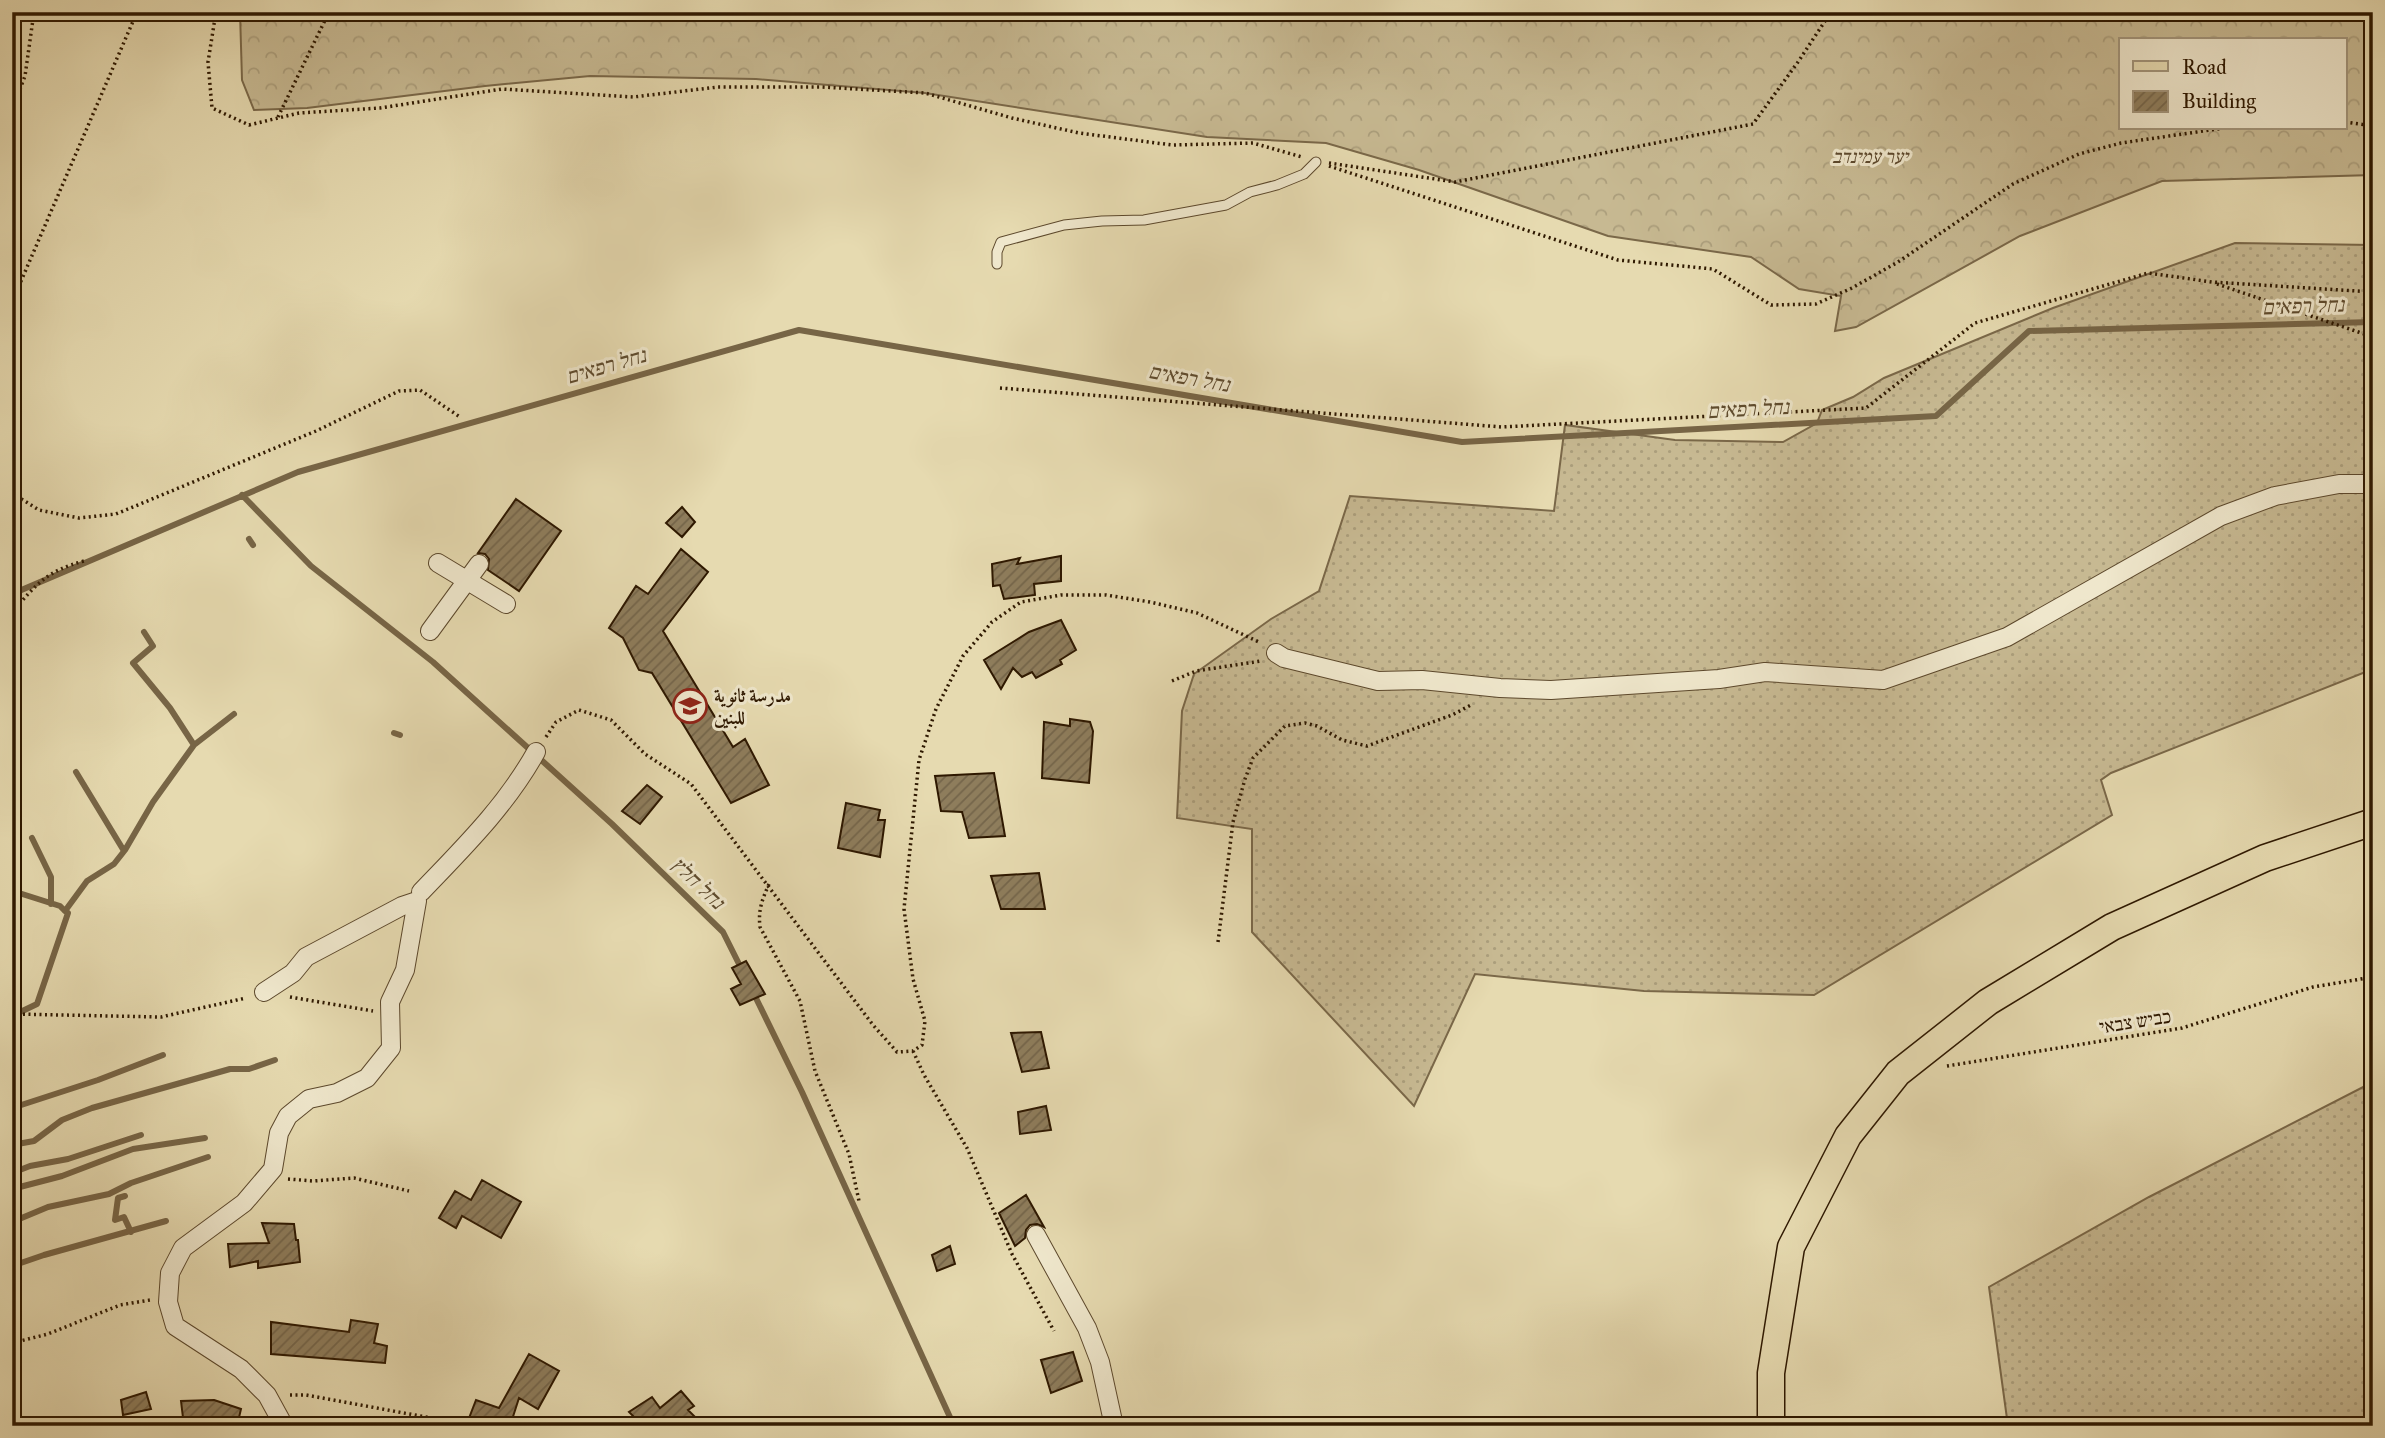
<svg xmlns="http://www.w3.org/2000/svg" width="2385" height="1438" font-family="'IM FELL Great Primer',Amiri,'Frank Ruhl Libre',serif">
	<defs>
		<pattern id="grass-dots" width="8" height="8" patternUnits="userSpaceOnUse" patternTransform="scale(1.75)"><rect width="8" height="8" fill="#c7b992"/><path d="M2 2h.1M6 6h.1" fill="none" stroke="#ab9e7c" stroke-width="1.8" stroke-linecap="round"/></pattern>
		<pattern id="forest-crowns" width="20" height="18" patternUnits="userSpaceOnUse" patternTransform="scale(1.75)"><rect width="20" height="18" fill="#c7b992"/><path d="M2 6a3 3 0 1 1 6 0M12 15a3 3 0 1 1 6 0" fill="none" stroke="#ab9e7c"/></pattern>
		<pattern id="building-hatch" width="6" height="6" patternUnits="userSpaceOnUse" patternTransform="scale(1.75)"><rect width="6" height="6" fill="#8e7d5c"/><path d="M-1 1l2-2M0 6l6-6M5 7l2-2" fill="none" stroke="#74654a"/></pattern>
	</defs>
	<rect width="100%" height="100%" fill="#e6dab0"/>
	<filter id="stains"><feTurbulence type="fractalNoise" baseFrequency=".00286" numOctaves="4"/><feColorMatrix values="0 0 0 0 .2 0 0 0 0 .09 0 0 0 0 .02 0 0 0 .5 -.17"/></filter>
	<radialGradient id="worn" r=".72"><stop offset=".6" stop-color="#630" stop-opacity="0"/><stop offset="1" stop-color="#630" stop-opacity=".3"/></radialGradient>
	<path fill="url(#grass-dots)" stroke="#7a6849" stroke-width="2" d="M2235,243L2373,245V669L2111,773L2101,780L2112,815L1814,995L1644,991L1475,974L1414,1106L1252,932V829L1177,818L1182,711L1194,674L1271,619L1319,591L1350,496L1554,511L1565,425L1675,440L1783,442L1817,423L1822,410L1853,397L1884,378L2053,308Z
		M2373,1082V1426H2008L1989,1287L2149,1197Z"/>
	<path fill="url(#forest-crowns)" stroke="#7a6849" stroke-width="2" fill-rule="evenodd" d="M240,12H2373V175L2162,181L2020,236L1856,327L1835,331L1841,296L1799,289L1751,257L1608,236L1419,170L1326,143L1207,137L925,93L756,79L590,76L485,86L307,108L254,110L242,80ZM2121,40H2345V128H2121Z"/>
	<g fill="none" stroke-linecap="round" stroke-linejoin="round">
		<path stroke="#776546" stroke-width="6" d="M242,495L311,566L433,662L612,824L723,932L742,970
			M249,539L253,545
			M12,594L298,472L799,330L1462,442L1936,416L2029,331L2373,322
			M144,632L153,646L133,663L170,708L194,745
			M394,733L400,735
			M76,772L124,851
			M32,838L51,877V904
			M12,871L16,882L12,883
			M12,888L19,893L60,906L65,911
			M753,992L802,1092L954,1426
			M12,1016L37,1004L68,913L65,911L87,881L114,864L125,850L153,802L194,745L234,714
			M12,1108L98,1080L163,1055
			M12,1145L34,1141L62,1120L92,1108L230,1069H249L275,1060
			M12,1173L30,1166L68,1159L141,1135
			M12,1189L62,1176L133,1149L205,1138
			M125,1196L118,1198L115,1220L124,1217L131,1232
			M12,1222L48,1207L109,1194L131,1183L208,1157
			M12,1266L44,1255L166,1221"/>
	</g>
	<path fill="url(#building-hatch)" stroke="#2e1800" stroke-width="2" d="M516,499L561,531L519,591L488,570L489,559L485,554L478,553Z
		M682,507L695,522L682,537L666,523Z
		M681,549L708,572L663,631L733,747L745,739L769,785L731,803L652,673L639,670L623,638L609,628L636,586L648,594Z
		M1061,556V581L1034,584L1035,595L1004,599L1000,585L993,586L992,564L1020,558L1017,564Z
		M1061,620L1076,650L1060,660L1062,664L1036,678L1032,672L1022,677L1013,668L1001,689L984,660L1029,632Z
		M1070,719L1090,722L1093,731L1089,783L1042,778L1044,722L1070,726Z
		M994,773L1005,836L969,838L962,812L941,811L935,776Z
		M647,785L662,797L640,824L622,811Z
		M846,803L880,810L878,820H885L880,857L838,848Z
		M1039,873L1045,909H1001L991,876Z
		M746,961L765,994L740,1005L731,989L741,984L732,968Z
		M1041,1032L1049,1068L1022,1072L1011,1033Z
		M1046,1106L1051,1130L1020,1134L1018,1112Z
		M482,1180L521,1202L501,1238L462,1216L456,1228L439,1218L455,1191L471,1200Z
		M1026,1195L1044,1227L1037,1224L1030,1225L1026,1230L1025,1238L1015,1246L999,1213Z
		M262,1223L294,1224L296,1240H298L300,1262L258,1268V1261L230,1267L228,1244L269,1243Z
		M950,1246L955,1264L937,1271L932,1255Z
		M351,1320L378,1324L374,1343L387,1346L385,1363L271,1354V1322L349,1332Z
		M1073,1352L1082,1381L1051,1393L1041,1360Z
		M529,1354L559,1371L538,1409L519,1398L510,1426H466L476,1400L499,1408Z
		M681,1391L694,1406L688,1410L704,1426H640L641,1424L629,1412L652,1397L660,1408Z
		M146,1392L151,1409L123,1415L121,1400Z
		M214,1400L241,1409L237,1426H184L181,1401Z"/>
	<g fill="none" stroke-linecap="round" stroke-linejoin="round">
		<g stroke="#5c482c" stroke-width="11">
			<path id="service" d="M997,264V252L1001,242L1064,225L1102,221L1144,220L1226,205L1250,192L1277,185L1304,174L1316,162"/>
		</g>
		<g stroke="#5c482c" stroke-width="20">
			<path id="minor" d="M438,563L506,604
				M430,631L479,564
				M1276,653L1284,658L1378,681L1422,680L1500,688L1551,690L1719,679L1765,672L1883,680L2007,637L2221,516L2275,496L2339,484H2373
				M421,892C463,848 506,806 536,752
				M264,992L293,973L306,957L402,906L417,901L405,970L390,1002L391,1048L367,1078L337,1093L309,1099L288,1116L279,1133L273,1169L244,1203L183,1248L170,1273L168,1302L175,1326L241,1369L267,1395L284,1426
				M1036,1235L1087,1328L1100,1362L1114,1426"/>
		</g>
		<g stroke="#2e1800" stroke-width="29">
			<path id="primary" d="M1771,1426V1373L1791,1247L1848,1136L1898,1073L1988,1002L2112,927L2265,858L2373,822"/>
		</g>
		<path stroke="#2e1800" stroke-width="3.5" stroke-dasharray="2 3.5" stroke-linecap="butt" d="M216,12L208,62L212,108L249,125L299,113L380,108L502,89L633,97L718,87H822L925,93L1012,118L1079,133L1172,145L1253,143L1302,157
			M12,110L25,76L34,12
			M278,117L329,12
			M2345,122L2373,126
			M1329,163L1455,182L1753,124L1798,62L1831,12
			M1329,166L1618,260L1713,269L1771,305L1816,304L1852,288L1898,262L2013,184L2079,154L2121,143L2224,128
			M2217,284L2373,337
			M12,302L137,12
			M1000,388L1502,427L1866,408L1975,323L2148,273L2212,282L2373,292
			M12,493L39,510L79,518L116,514L316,431L399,391L420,390L460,417
			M12,612C37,584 46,571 84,561
			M1172,681L1196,671L1261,661
			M546,737L556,722L579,710L611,720L645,754L691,784L873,1025L897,1052L913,1051L922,1045L925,1021L913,979L904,909L919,760L936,709L963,656L992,622L1021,602L1061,595H1106L1150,602L1197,613L1261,643
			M769,884C762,900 758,910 760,927L800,1001L815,1071L849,1154L859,1201
			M1218,942L1233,822L1245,779L1253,758L1285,726L1305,723L1317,726L1342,740L1367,746L1452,715L1471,705
			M290,997L373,1011
			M12,1014L161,1017L246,998
			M913,1051L924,1075L967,1148L1012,1254L1054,1331
			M1947,1066L2182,1028L2313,987L2373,977
			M288,1179L313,1181L354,1178L409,1191
			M12,1343L48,1334L120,1305L150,1300
			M290,1395H306L442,1420"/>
		<use href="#service" stroke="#efe7cc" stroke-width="9"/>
		<use href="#minor" stroke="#efe7cc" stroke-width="18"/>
		<use href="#primary" stroke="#e6dab0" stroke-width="26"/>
	</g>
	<defs>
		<g id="school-ring" transform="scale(1.75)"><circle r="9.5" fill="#efe7cc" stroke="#8f2418" stroke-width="1.5"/><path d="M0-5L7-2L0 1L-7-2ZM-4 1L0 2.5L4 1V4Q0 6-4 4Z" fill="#8f2418"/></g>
	</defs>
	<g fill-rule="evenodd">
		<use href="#school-ring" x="690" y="706"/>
	</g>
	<g text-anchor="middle" stroke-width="6" stroke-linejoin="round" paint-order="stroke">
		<g font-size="19" font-style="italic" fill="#5c482c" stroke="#efe7cc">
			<text x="1870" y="163">יער עמינדב</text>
		</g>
		<g font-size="19" font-weight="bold" fill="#2e1800" stroke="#efe7cc" text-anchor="start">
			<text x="714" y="702">مدرسة ثانوية<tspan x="714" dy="22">للبنين</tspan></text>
		</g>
		<g font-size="19" fill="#2e1800" stroke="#efe7cc">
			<text transform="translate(2135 1021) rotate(-9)" y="7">כביש צבאי</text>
		</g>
		<g font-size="21" font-style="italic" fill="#5e4b2e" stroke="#efe7cc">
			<text transform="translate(2303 306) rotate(-2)" y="7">נחל רפאים</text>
			<text transform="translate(606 366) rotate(-16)" y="7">נחל רפאים</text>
			<text transform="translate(1189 378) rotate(10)" y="7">נחל רפאים</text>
			<text transform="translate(1748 409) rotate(-3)" y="7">נחל רפאים</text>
			<text transform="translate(698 883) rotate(44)" y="7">נחל חלץ</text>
		</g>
	</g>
	<rect width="2385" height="1438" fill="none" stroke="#e6dab0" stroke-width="42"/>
	<rect x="14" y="14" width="2357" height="1410" fill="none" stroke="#2e1800" stroke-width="3.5"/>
	<rect x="21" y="21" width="2343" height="1396" fill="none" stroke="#2e1800" stroke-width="2"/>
	<rect x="2119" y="38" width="228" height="91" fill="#efe7cc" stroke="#a2947a" stroke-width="2"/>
	<rect x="2133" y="61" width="35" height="10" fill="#e6dab0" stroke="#a2947a" stroke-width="2"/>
	<text x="2182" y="74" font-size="21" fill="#2e1800">Road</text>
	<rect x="2133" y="91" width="35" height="21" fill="url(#building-hatch)" stroke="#a2947a" stroke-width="2"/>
	<text x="2182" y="108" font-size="21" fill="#2e1800">Building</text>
	<rect width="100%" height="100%" filter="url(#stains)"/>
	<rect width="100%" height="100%" fill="url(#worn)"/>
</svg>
